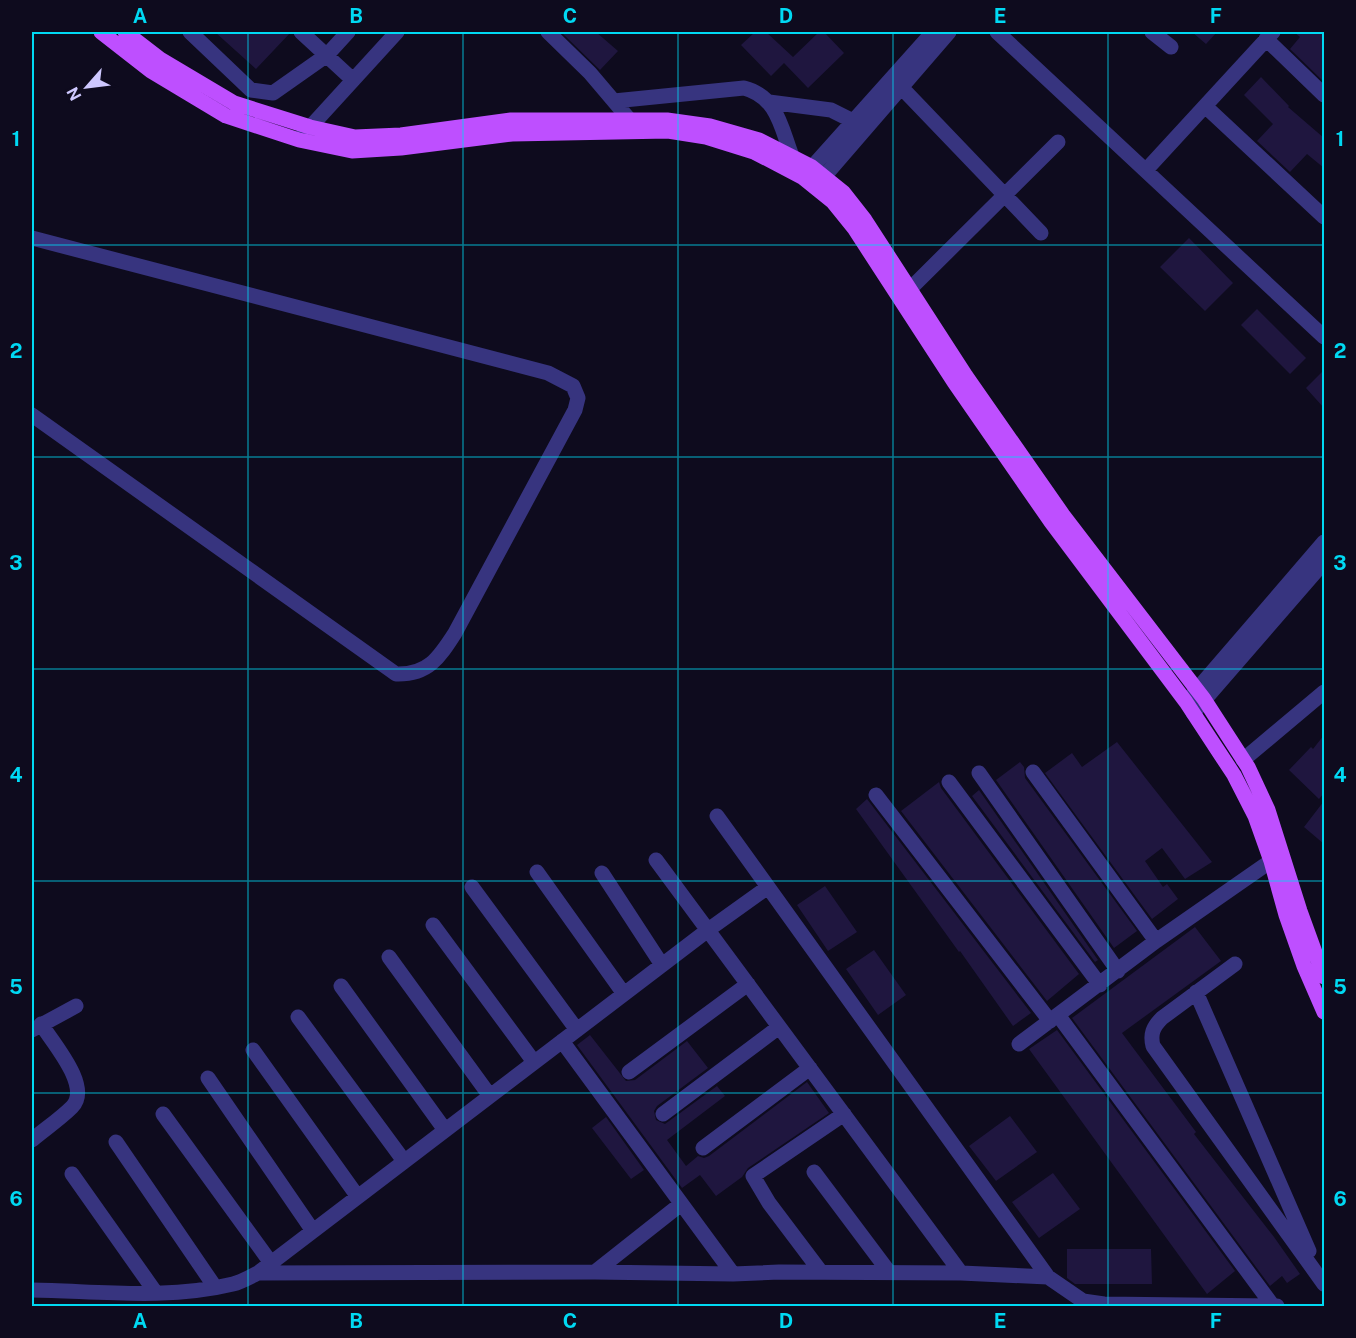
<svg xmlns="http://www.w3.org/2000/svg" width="1356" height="1338" font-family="'Public Sans',sans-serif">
	<rect width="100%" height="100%" fill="#0e0b1e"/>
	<path fill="#1f163f" d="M215,32H291L256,69Z
		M561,32H596L618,51L600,70Z
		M755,32H766L793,57L819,32H824L844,53L808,88L784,63L771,76L741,45Z
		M1192,32H1217L1206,44Z
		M1294,32H1324V82L1290,49L1300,37Z
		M1261,77L1289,106L1288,107L1324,138V168L1307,154L1290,172L1257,141L1273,124L1244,95Z
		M1189,238L1233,283L1205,311L1160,267Z
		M1257,309L1306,358L1290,374L1241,325Z
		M1324,370V408L1306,388Z
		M1324,735V793L1319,799L1289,770L1311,747L1313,749Z
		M1117,742L1212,862L1185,879L1162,848L1145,861L1163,887L1167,884L1178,899L1152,919L1045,773L1072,753L1082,767Z
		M1020,762L1024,767L1025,778L1137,931L1114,948L996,780Z
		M939,782L941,788L1079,974L1047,1001L901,811Z
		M979,790L1098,960L1095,962L972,796Z
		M867,799L1031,1013L1013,1026L960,951L959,952L856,809Z
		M1324,801V844L1304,827Z
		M825,886L857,932L828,951L797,905Z
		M1195,927L1221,961L1122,1033L1196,1132L1194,1134L1274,1237L1300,1274L1287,1283L1282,1276L1270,1286L1072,1018Z
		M874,950L906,995L878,1015L846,969Z
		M1057,1030L1235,1271L1207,1294L1029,1049Z
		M590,1035L626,1081L635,1080L687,1041L708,1068L657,1106L654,1111L656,1120L665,1124L717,1086L725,1096L667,1140L686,1166L698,1156L704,1158L709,1156L807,1082L829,1113L748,1168L742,1177L716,1196L700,1175L682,1188L577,1045Z
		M1010,1116L1037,1152L996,1181L969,1146Z
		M606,1117L644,1170L631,1179L592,1128Z
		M1053,1173L1080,1209L1039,1238L1012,1202Z
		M1067,1249H1151L1152,1284H1075L1067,1278Z"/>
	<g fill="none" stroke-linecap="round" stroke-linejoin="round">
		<path stroke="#37347f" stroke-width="15" d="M190,32L251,90L273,93L327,55L348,32
			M301,32L353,80
			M548,32L590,73L629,119
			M997,32L1324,337
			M1152,32L1171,47
			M1266,39L1324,95
			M901,87L1041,233
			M614,101L744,88C778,97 781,128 792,156
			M769,102L831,110L853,121
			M1205,106L1324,217
			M303,135L397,32
			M1147,169L1273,32
			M805,175L933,32
			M816,186L949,32
			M32,238L548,373L573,386L578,398L575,410L455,633C439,658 428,675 396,674L32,415
			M909,290L1058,142
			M1188,700L1324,542
			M1193,713L1324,562
			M1243,760L1324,692
			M1033,772L1156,941
			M979,773L1118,971
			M949,782L1100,985
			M876,795L1050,1021
			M717,816L1048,1277L1083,1301L1104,1304L1277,1306
			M656,860L961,1273
			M537,872L624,994
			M602,873L662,965
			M472,887L577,1030
			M433,925L534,1062
			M389,957L490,1096
			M1235,964L1162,1018C1153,1027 1150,1034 1153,1046L1324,1284
			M341,986L445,1130
			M1196,992L1309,1251
			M1058,1015L1273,1306
			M298,1017L404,1161
			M32,1030L76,1006
			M562,1041L733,1274
			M1019,1044L1156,941L1271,861
			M253,1050L358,1197
			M629,1072L748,984
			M208,1078L313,1231
			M163,1114L271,1263
			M663,1114L779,1027
			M32,1140C45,1129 60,1119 72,1107C92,1087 53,1043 41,1024
			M116,1142L215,1287
			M703,1148L810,1068
			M814,1172L889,1272
			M72,1174L156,1293
			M595,1272L681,1204
			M821,1272L769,1203L753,1176L844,1114
			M258,1273L595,1272L733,1274L779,1272L961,1273L1048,1277
			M32,1290C97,1291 168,1300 233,1284C241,1282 250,1277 258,1273L708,930L768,887"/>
		<path stroke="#be4fff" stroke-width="15" d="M101,32L151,71L226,116L299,140L352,151L401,148L512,134L668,131L706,137L754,152L802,177L833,202L854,228L954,382L1051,522L1186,702L1234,775L1255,816L1271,861L1286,915L1304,966L1324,1012
			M125,32L160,59L234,103L310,127L355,137L401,135L511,120H667L710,126L759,140L812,167L843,192L865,220L966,376L1063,515L1204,699L1248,767L1268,810L1300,911L1324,977"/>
	</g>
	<path fill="none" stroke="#00d9f3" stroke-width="1.5" stroke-opacity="0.55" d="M248,32V1306M463,32V1306M678,32V1306M893,32V1306M1108,32V1306M32,245H1324M32,457H1324M32,669H1324M32,881H1324M32,1093H1324"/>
	<rect width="1356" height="1338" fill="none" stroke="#0e0b1e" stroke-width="66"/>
	<g transform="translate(87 87) rotate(242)" stroke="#0e0b1e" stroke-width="4.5" paint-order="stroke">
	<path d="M0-4.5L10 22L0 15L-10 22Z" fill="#cec8ff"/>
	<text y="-9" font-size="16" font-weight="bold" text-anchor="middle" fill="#cec8ff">N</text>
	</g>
	<rect x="33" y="33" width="1290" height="1272" fill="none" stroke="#00d9f3" stroke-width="2"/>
	<g font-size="20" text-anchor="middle" font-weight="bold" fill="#00d9f3">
		<text x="140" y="23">A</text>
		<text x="356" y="23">B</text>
		<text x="570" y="23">C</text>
		<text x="786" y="23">D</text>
		<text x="1000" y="23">E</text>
		<text x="1216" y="23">F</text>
		<text x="16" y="146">1</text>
		<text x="1340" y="146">1</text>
		<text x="16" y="358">2</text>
		<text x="1340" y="358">2</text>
		<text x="16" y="570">3</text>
		<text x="1340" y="570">3</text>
		<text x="16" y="782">4</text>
		<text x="1340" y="782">4</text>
		<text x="16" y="994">5</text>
		<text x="1340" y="994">5</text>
		<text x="16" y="1206">6</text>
		<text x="1340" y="1206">6</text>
		<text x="140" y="1328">A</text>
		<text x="356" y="1328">B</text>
		<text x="570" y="1328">C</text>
		<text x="786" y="1328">D</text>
		<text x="1000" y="1328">E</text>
		<text x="1216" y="1328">F</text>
	</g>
</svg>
